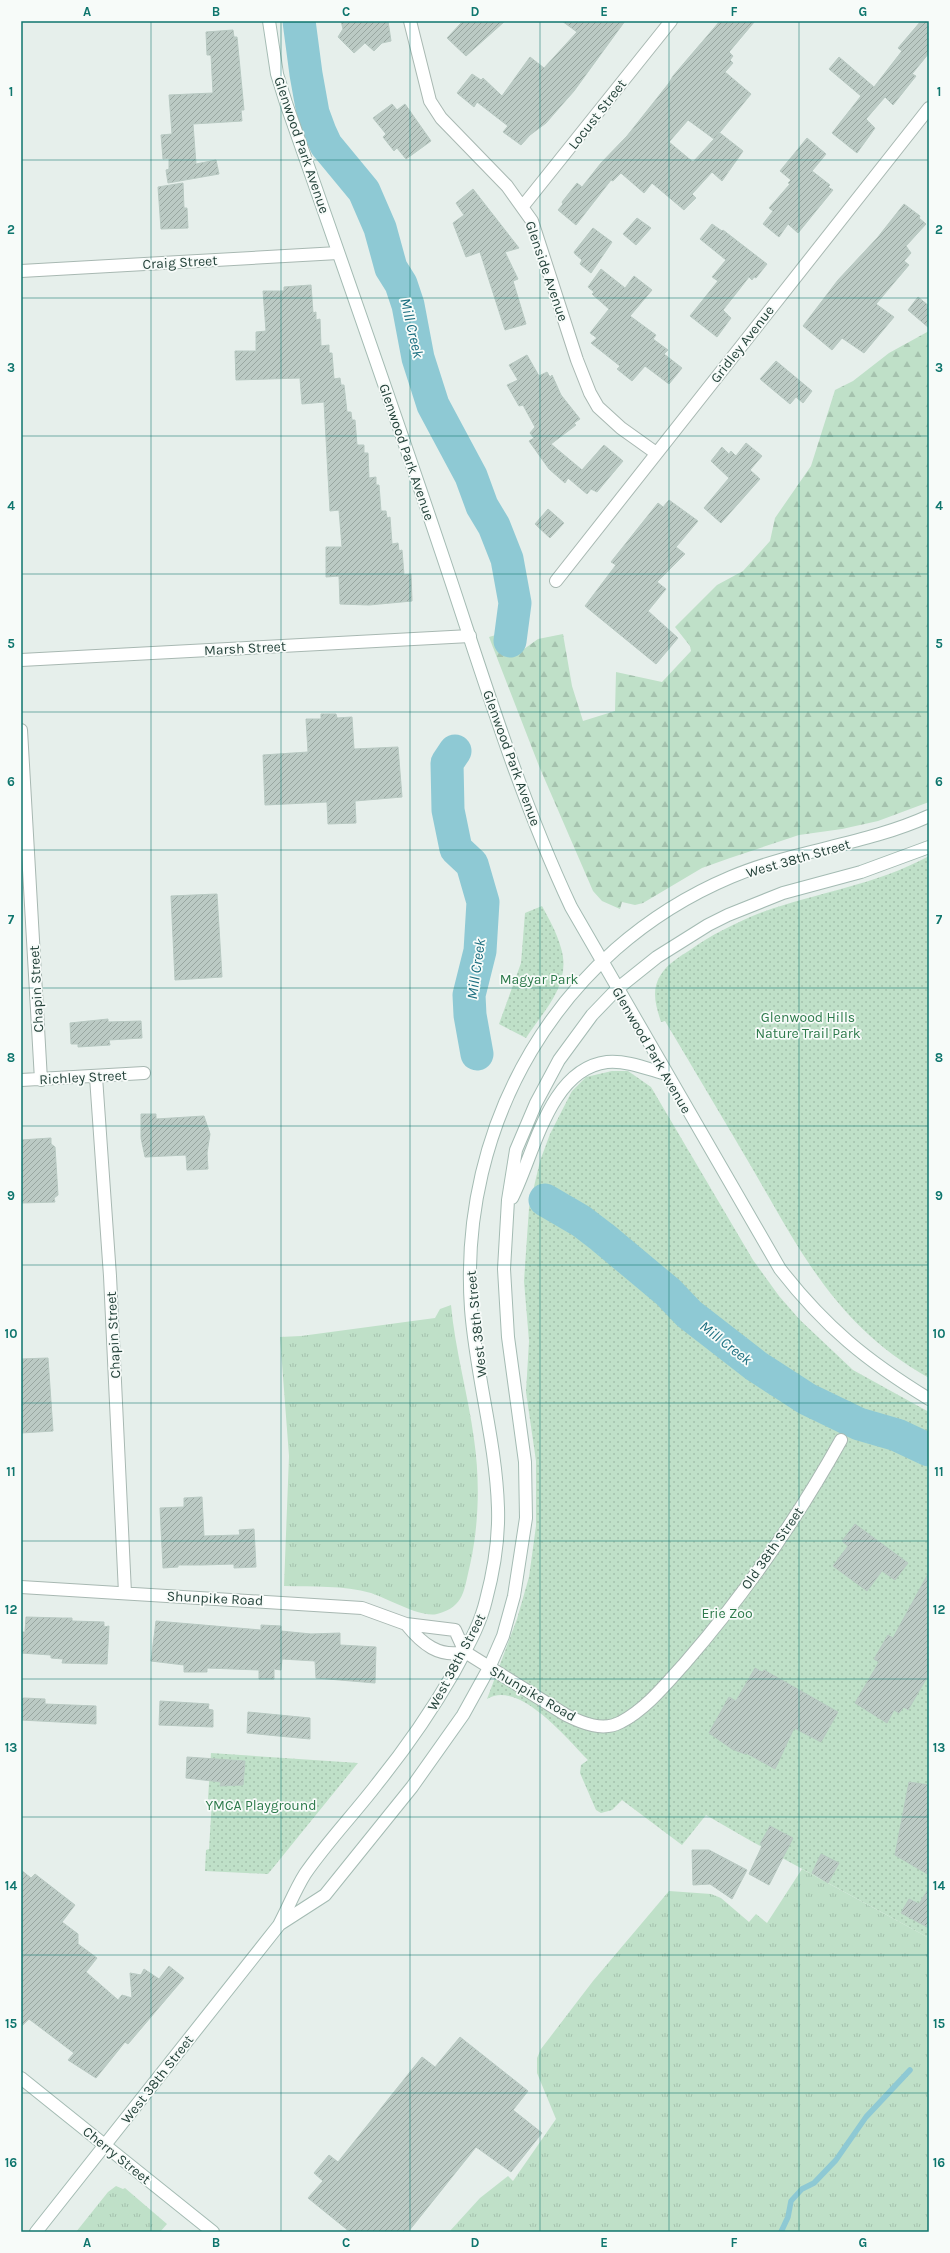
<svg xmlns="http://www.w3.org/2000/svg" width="950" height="2253" font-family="Karla,sans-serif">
	<defs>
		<pattern id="grass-tufts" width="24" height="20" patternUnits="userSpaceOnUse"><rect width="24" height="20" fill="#bfe0c8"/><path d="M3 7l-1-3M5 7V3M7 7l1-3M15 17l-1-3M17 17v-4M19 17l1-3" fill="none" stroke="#a4c1ad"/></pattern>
		<pattern id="forest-firs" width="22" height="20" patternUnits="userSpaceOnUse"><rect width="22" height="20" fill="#bfe0c8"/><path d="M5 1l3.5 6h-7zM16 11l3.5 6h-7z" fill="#a4c1ad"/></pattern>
		<pattern id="park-dots" width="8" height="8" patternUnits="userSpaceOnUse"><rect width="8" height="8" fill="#bfe0c8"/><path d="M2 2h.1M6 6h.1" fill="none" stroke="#a4c1ad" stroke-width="1.8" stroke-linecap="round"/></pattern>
		<pattern id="building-hatch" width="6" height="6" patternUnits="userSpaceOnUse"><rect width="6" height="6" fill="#bbcac4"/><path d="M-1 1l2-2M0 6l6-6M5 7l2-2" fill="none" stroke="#98a6a0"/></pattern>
	</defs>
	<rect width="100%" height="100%" fill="#e6efeb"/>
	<path fill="url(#grass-tufts)" d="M451,1305C455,1350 468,1394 474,1439C480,1480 479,1525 470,1565C464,1589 465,1607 437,1614C421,1618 389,1599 371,1593C344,1585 312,1587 284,1586L289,1456L280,1337L301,1336L435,1318L440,1309Z
		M802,1869L929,1938V2232H449L480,2198L508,2176L513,2181L556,2119L537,2073V2058L541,2049L593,1981L669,1891L711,1894L721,1898L749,1922L756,1914L767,1923Z
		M116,2186L123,2189L125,2188L167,2224L160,2232H76L108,2192Z"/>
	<path fill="url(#forest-firs)" d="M929,331V802L878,821L842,829L799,835L730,858L702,868L643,903L635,905L622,902L620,909L602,901L593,891L539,766L489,637L499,634L524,649L538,639L563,634L572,686L583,721L615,711L616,672L662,682L691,651L690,646L675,627L717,585L743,571L770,541L775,518L811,466L835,390L853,381L889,353Z"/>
	<path fill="url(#park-dots)" d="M929,856V1378C839,1327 804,1258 755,1173C725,1122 695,1071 665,1021L661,1022C656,1006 651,991 660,976C667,964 679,957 690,950C711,935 735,923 760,913C817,892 874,886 929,856Z
		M542,906C549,919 557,933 561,948C572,984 544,1010 526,1038L499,1024L521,963L525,913Z
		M612,1071H628L651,1087L753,1260L779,1296L800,1320L853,1370L929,1412V1938L751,1841L706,1815L682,1845L622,1800L612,1810L601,1813L596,1810L580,1773L581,1765L588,1760C568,1740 519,1679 487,1699L517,1619L529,1577L536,1526V1461L526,1392L529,1341L524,1281L529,1208L540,1161L550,1134L572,1091L586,1077Z
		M211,1753L358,1763L268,1874L205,1871L206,1850L209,1849L212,1800L208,1799Z"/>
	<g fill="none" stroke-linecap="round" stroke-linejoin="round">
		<path stroke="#8ec9d4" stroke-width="5.5" d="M781,2232L788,2217L791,2201L802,2189L814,2183L836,2160L866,2117L910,2070"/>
		<path stroke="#8ec9d4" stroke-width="33" d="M299,21L306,74L313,113L320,132L326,145L364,191L380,228L391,268L401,284L408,305L418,358L433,405L471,476L482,506L494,526L507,559L515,603L510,641
			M455,751L447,763L448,810L456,849L472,864L483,902L480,951L469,995L470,1015L477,1054
			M545,1200L581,1221L602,1237L668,1292L689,1314L756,1366L807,1399L859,1424L897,1435L929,1450"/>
	</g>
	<path fill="url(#building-hatch)" stroke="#b8c9c2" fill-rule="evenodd" d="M341,21H388L391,41L382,43L374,51L365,43L354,53L338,37L343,29Z
		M463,21H505L466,56L447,38Z
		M562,21H625L574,91L546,123L530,135L521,145L503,132L508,126L477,102L474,107L457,93L472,74L481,80L483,78L502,96L530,57L544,68L577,32Z
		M720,21H755L729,52L733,56L730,60L733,63L725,72L751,94L716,137L720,133L743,151L722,181L712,172L692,194L696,198L684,210L652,183L644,193L621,173L613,181L611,180L576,225L558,210L563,204L562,202L577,183L582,187L601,163L627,136L669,83L673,76ZM688,120L714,139L693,162L669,142Z
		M921,21H929V53L912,74L916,76L893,105L885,97L866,119L875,128L857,153L832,133L861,96L829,69L839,57L874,87L902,51L898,48Z
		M233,30L234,37H237L244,110H241L242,121L193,124L196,164L216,160L219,174L168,183L166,170L169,169V158L163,159L161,135L172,134L169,95L213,93L211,55H207L206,32Z
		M392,104L397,110L405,104L431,141L406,159L397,148L394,151L383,137L386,134L373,118Z
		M807,138L826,154L812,171L830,185L828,187L833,190L798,233L788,224L779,237L763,224L773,211L769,208L790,184L788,183L791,180L780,171Z
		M183,183L184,208H187L188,228L161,229L158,187Z
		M473,189L519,248L505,252L518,279L513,281L526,324L505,330L480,252L466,257L453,223L464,215L456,203Z
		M904,204L920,216L919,218L926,224L906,246L911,253L904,261L909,265L876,304L894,317L864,353L842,338L832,350L803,326L838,280L878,237Z
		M637,218L651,228L636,245L623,234Z
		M712,224L722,231L723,230L767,264L756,278L754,277L752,280L749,277L723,310L731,318L717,337L690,316L718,281L712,277L726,260L700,239Z
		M593,228L612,242L591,273L580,264L582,260L575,254L574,252Z
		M601,269L625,288L634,276L652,290L630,316L656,335L653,339L668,350L664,354L682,368L669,384L645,366L632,381L617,369L620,366L591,343L597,338L590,333L609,309L592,294L594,292L588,287Z
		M311,285L313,313L316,312V320L320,319L321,346L329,345V353H332L334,379L340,378L341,385H344L347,412H351L352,420H355L357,445H364V453H368L369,478L376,477V485H379L381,511H386L387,518L390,517L392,544L398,543L399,551L402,550L404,575L411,574L412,601L369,605L340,604L339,576L326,577V547H342L339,510L330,511L324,402L302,404L300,378L236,380L235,351H256V332L266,331L263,291H284V287Z
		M918,297L929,306V328L908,310Z
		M527,355L539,376L547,372L550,377L552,375L561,395L580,419L574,423L576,425L551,444L582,470L604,445L623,461L597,492L591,489L587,494L568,478L565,483L549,469L529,441L534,438L530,433L535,427L523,405L519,406L507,385L518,380L509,365Z
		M776,361L812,391L803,403L796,397L790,404L760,379Z
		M746,443L762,456L750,470L760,479L721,523L704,508L729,478L711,461L722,447L729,454L731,451L736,456Z
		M669,500L698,521L676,547L685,554L657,582L666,589L648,611L678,638L656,664L585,606L616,565L611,562L658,503L663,507Z
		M548,509L564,523L550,538L535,524Z
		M321,714H336L337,718L352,717L354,749L398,747L402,797L355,801L356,823L328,824L327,802L265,805L263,755L308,752L306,719H321Z
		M217,894L222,977L175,980L171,896Z
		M108,1019V1022L141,1021L142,1038L109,1040L110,1045L78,1047V1044H71L70,1023Z
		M141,1114H156V1119L204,1116L210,1134L207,1153L208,1169L187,1170L186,1155L145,1157L141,1138Z
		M51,1138V1144L55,1147L58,1195L54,1198L55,1202L21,1203V1140Z
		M48,1358L53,1431L21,1433V1359Z
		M202,1497L204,1536L240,1535L239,1530L254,1529L256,1567L234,1568V1564L202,1565H178V1567L163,1568L160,1508L184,1507V1498Z
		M855,1524L908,1563L895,1580L882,1571L867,1591L833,1566L848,1546L842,1541Z
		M929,1572V1674L908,1710L904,1707L899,1713L894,1710L887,1723L855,1703L879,1662L874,1659L888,1635L893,1638Z
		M26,1617L62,1618H72V1621L104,1622V1627L109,1626L107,1664L62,1663L63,1659L51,1658V1655L21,1653L22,1632H25Z
		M156,1621L261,1630V1625L281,1626V1631L311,1634L340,1633V1645L376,1647L375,1683L316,1678L315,1661L282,1659L281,1670L274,1669V1679H259V1670L207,1668V1672H184V1665L151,1661Z
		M755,1668L762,1672L764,1670L838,1712L821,1742L794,1728L775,1769L746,1753L745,1754L732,1749L709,1733L729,1697L736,1701Z
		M24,1698L45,1699V1704L96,1706V1724L21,1720V1699Z
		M160,1701L209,1704L208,1709L213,1710V1727L159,1725Z
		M248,1712L310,1718V1739L247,1733Z
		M187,1757L245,1761L243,1785L220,1786L221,1782L186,1778Z
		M909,1782L929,1785V1875L895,1855Z
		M770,1826L793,1838L769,1885L749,1874L762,1846L760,1844Z
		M692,1850H709L747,1870L732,1899L710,1884L693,1885Z
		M821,1854L839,1863L828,1883L812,1873Z
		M21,1870L31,1878L35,1874L75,1905L62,1922L78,1934V1944L97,1958L86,1972L118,2000L122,1995L132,1998L130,1973L141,1975L144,1969L159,1979L169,1966L184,1978L128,2044L125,2042L96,2078L68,2060L74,2053L29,2019L21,2027Z
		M929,1888V1928L901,1913L909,1899L919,1904Z
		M460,2037L528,2091L513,2110L542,2133L511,2172L476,2147L408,2232H350L308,2198L323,2181L314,2173L329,2155L338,2162L422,2057L435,2067Z"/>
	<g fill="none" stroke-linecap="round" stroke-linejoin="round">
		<g stroke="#a8b8b2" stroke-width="14">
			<path id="street" d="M410,21L430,101L441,118L507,186L532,221L577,360L590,393L598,407L621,428L656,453
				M523,206L671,21
				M21,271L338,253
				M556,581L929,108
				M21,660L470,636
				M21,730L41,1080
				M96,1077L110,1276L125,1593
				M21,1080L144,1073
				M21,1587L362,1608L406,1624L455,1630L465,1652L566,1715C582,1723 603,1732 621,1722C646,1709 666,1684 685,1663C744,1595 797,1519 841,1440
				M406,1624C422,1644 439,1658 465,1652"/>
		</g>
		<g stroke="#a4bbb3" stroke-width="14">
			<path id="secondary" d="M269,21L277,74L286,103C338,251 390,399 440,548C481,669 517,792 571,907L780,1269C825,1327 867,1361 929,1399
				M512,1198C534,1155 549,1069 607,1062C626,1060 648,1069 666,1074
				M280,1924L325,1895L412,1787L463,1715L489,1668L503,1636L514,1596L526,1518L525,1462L508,1337L504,1269L508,1200L516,1150L536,1103L559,1060L592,1015L617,989L657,957L708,925L728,915L783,893L861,872L929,847
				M21,2078L213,2232
				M36,2232L279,1925C288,1908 295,1890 305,1874C327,1842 354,1814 377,1784C406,1748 431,1712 454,1672C466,1649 480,1626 486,1600C494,1570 499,1539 498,1508C496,1441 476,1376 471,1309C458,1124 558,950 731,877C795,850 865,845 929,816"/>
		</g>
		<use href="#street" stroke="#fff" stroke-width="12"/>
		<use href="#secondary" stroke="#fff" stroke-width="12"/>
	</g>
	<path fill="none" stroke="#0f766e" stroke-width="1" stroke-opacity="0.55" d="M151,21V2232M281,21V2232M410,21V2232M540,21V2232M669,21V2232M799,21V2232M21,160H929M21,298H929M21,436H929M21,574H929M21,712H929M21,850H929M21,988H929M21,1126H929M21,1265H929M21,1403H929M21,1541H929M21,1679H929M21,1817H929M21,1955H929M21,2093H929"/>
	<g text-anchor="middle" stroke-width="3.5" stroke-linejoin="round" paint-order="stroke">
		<g font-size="14" fill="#24423a" stroke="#f7fbf9">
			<text transform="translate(597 114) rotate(-52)" y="5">Locust Street</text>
			<text transform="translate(302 145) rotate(71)" y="5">Glenwood Park Avenue</text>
			<text transform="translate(180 262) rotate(-3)" y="5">Craig Street</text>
			<text transform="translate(547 271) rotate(71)" y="5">Glenside Avenue</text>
			<text transform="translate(742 344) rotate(-52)" y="5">Gridley Avenue</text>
			<text transform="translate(407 452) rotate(71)" y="5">Glenwood Park Avenue</text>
			<text transform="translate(245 648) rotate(-3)" y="5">Marsh Street</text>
			<text transform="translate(512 758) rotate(70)" y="5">Glenwood Park Avenue</text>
			<text transform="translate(798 858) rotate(-16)" y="5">West 38th Street</text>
			<text transform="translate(36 989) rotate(-93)" y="5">Chapin Street</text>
			<text transform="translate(652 1050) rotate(60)" y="5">Glenwood Park Avenue</text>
			<text transform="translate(83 1077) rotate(-3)" y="5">Richley Street</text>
			<text transform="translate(476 1324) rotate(-96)" y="5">West 38th Street</text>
			<text transform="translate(113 1335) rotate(-93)" y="5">Chapin Street</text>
			<text transform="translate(772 1548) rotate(-55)" y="5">Old 38th Street</text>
			<text transform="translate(215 1598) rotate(3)" y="5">Shunpike Road</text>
			<text transform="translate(456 1662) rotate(-62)" y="5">West 38th Street</text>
			<text transform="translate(533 1693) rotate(30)" y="5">Shunpike Road</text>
			<text transform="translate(157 2079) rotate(-52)" y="5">West 38th Street</text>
			<text transform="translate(117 2155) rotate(39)" y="5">Cherry Street</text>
		</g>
		<g font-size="14" fill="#2d7a4b" stroke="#f7fbf9">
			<text x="539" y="984">Magyar Park</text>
			<text x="808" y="1022">Glenwood Hills<tspan x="808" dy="16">Nature Trail Park</tspan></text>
			<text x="727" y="1618">Erie Zoo</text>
			<text x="261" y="1810">YMCA Playground</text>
		</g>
		<g font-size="15" font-style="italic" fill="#1c6f80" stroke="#f7fbf9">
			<text transform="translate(412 328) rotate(77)" y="5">Mill Creek</text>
			<text transform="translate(476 969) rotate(-82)" y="5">Mill Creek</text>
			<text transform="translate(726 1343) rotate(38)" y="5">Mill Creek</text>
		</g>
	</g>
	<rect width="950" height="2253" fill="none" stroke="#f7fbf9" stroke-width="44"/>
	<rect x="22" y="22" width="906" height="2209" fill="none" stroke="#0f766e" stroke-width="1.5"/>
	<g font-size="13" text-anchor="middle" font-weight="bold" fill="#0f766e">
		<text x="87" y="16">A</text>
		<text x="216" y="16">B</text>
		<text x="346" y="16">C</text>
		<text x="475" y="16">D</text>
		<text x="604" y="16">E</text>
		<text x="734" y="16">F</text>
		<text x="863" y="16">G</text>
		<text x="11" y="96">1</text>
		<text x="939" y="96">1</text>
		<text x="11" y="234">2</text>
		<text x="939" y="234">2</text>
		<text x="11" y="372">3</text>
		<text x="939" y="372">3</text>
		<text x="11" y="510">4</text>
		<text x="939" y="510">4</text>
		<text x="11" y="648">5</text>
		<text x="939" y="648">5</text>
		<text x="11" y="786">6</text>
		<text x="939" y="786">6</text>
		<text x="11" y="924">7</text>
		<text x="939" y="924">7</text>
		<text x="11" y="1062">8</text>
		<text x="939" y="1062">8</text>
		<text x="11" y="1200">9</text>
		<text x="939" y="1200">9</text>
		<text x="11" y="1338">10</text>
		<text x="939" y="1338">10</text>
		<text x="11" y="1476">11</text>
		<text x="939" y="1476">11</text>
		<text x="11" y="1614">12</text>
		<text x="939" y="1614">12</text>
		<text x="11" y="1752">13</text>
		<text x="939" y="1752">13</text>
		<text x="11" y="1890">14</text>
		<text x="939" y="1890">14</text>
		<text x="11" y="2028">15</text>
		<text x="939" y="2028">15</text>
		<text x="11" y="2167">16</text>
		<text x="939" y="2167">16</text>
		<text x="87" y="2247">A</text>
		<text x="216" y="2247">B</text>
		<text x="346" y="2247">C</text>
		<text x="475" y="2247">D</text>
		<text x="604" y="2247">E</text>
		<text x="734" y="2247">F</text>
		<text x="863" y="2247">G</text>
	</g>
</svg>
